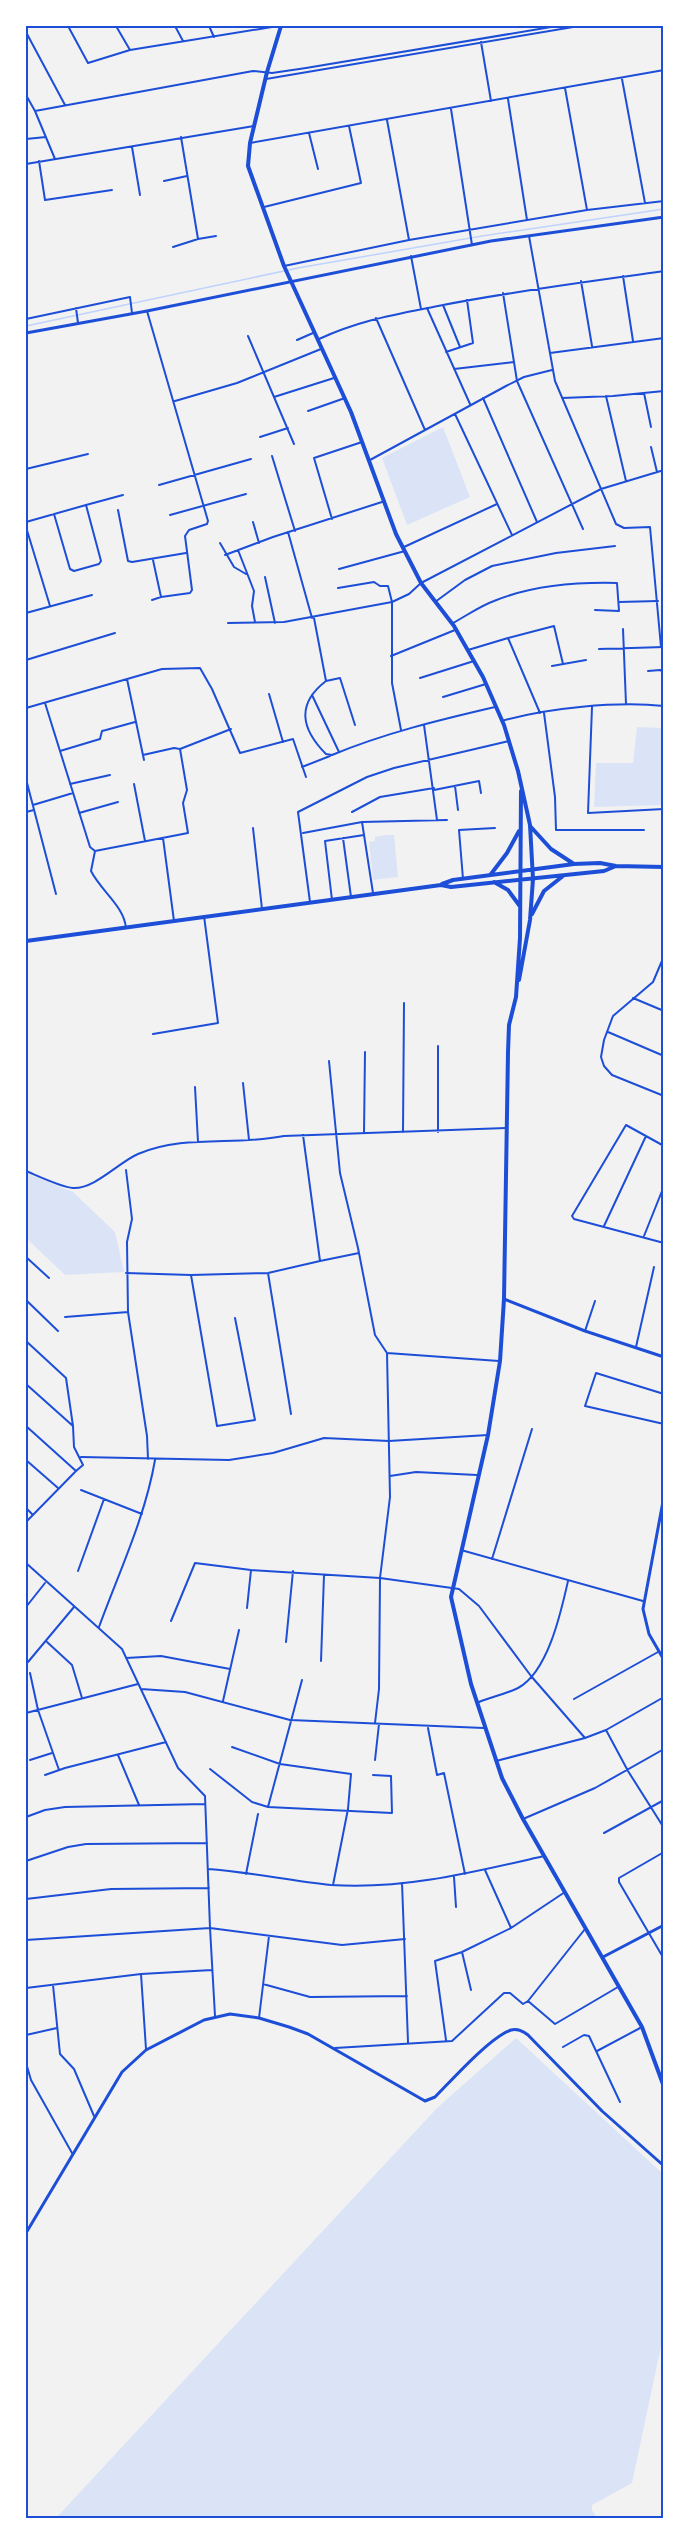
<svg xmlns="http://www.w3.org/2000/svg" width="689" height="2544" font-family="Raleway,sans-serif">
	<rect width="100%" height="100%" fill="#f2f2f2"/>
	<path fill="#dbe4f7" d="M443,427L470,497L407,525L382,458Z
		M637,727L663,728V805L594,807L596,763H633Z
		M386,835H394L398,877L373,880L369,842L375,841V837Z
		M26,1173L73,1192L115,1232L124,1272L65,1275L26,1238Z
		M516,2038L663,2174V2337L632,2483L592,2505V2510L597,2518H56L437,2108Z"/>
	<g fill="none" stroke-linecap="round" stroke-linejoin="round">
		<path stroke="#bfd3fe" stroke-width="1.5" d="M26,326L298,268L482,236L664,209"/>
		<path stroke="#1d4ed8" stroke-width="2" d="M68,26L88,63L130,50L278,26
			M116,26L130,50
			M175,26L183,41
			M209,26L214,37
			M27,34L65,105
			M481,42L491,101
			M266,79L579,26
			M622,79L645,203
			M565,88L587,210
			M26,95L35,111L55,159
			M508,99L527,220
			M451,109L472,245
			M35,111L253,71L272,73L306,68L557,26
			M387,120L409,240
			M309,133L318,169
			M26,139L46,137
			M250,143L664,70
			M132,147L140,195
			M39,161L45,200L112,190
			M26,164L254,126
			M164,181L187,176
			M264,207L361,183L349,126
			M529,236L555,381L616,524L624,528L650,527L661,647
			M198,239L216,236
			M173,247L198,239L181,137
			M411,256L421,309
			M284,266L409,240L587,210L664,201
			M623,276L633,341
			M581,281L592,346
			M503,293L517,381L583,529
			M443,305L460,347
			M76,308L78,323
			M427,308L470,404
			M147,311L208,521L207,524L189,530L185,536L192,590L190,593L161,597L152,600
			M376,318L425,430
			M26,319L130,297L132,313
			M248,336L294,444
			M319,339C361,320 393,315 438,306C513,291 588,282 664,271
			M297,340L313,333
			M446,352L473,343L467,300
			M550,353L664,338
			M454,369L514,362
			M644,393L651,427
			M606,396L626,481
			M274,397L334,378
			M483,398L537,522
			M562,398L613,396L664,391
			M175,401L237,383L321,349
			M308,411L345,398
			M455,414L512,535
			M260,437L288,428
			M651,447L657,472
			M272,456L295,531
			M370,460L506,386L524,377L552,370
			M26,469L88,454
			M159,485L251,459
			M86,505L123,495
			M118,510L128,561L132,562L186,553
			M170,515L246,494
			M332,519L314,458L362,442
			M26,522L86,505L101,561L99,564L74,571L70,569L54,514
			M253,522L259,543
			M26,527L50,606
			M288,532L312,618
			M220,543L234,567L246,574
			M404,547L497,504
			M238,550L254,591L252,606L255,622
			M225,555L273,537L385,501
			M153,560L161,597
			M339,569L405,551
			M265,577L275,623
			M338,588L374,582L380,586H388L392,602V683L401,730
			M435,602L465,580L492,566L556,553L615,546
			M619,602L658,601
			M26,613L92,595
			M314,618L326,681C296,704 301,729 326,754L332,755C385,733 439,720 495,707
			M228,623L284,622L392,602L409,594L421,583L601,489L664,470
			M453,623C466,616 480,606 494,601C533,585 576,582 617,583L619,611L595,610
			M623,629L626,704
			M508,638L554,626L563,664
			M599,649L664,647
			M468,650L508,638L540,713
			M391,656L455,630
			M26,660L115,633
			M552,666L586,660
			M648,671L660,670L664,672
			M420,678L474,661
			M127,679L144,760
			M326,681L340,678L355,725
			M269,694L283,742
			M312,695L339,752
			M443,697L486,684
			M45,703L90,847L95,851L188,833L183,803L187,790L180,749L231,729
			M592,707L588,813L664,809
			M26,708L162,669L200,668L212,689L240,753L293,739L306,777
			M544,713L555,797L556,830H644
			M502,721C547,708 617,701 664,706
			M424,725L437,820
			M60,751L100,739L102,731L106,730L135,722
			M143,755L174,748L180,749
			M302,767L330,756
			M26,779L56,894
			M70,784L110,775
			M134,784L145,841
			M455,786L458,810
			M434,790L479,781L481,793
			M33,805L73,793
			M26,812L34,810
			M352,812L380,797L434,788
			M79,813L118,802
			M362,822L447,820
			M253,828L262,909
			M303,833L362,822L373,893
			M163,838L174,921
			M343,838L351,897
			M95,851L91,871C101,891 124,906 126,928
			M463,879L459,830L495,828
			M332,900L325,841L364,835
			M310,902L298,812L367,777L394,768L509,741
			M664,956L653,982L613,1016L604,1040L601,1057L604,1066L612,1075L664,1096
			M633,998L664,1011
			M608,1032L664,1056
			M153,1034L218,1023L204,916
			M329,1061L340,1173L358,1248L375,1335L387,1353
			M243,1083L249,1140
			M195,1087L198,1142
			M403,1132L404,1003
			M438,1132V1046
			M364,1133L365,1052
			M303,1135L320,1261L359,1253
			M664,1146L626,1125L572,1216L574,1219L664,1243
			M126,1170L132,1219L127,1242L128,1312L147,1436L148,1459
			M26,1171C38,1176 61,1187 73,1188C95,1189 119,1162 138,1154C184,1134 235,1146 284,1136L506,1128
			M604,1226L646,1136
			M644,1236L664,1186
			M26,1257L49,1278
			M126,1273L191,1275L268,1273L320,1261
			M268,1273L291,1414
			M191,1275L217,1426L255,1420L235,1318
			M26,1300L58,1331
			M65,1317L128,1312
			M585,1331L595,1301
			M26,1341L66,1378L73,1426
			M636,1347L654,1267
			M26,1384L73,1426L74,1447L83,1465L76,1471L26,1426
			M664,1394L596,1373L585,1406L664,1424
			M81,1457L229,1460L273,1453L324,1438L389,1441L488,1435
			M26,1460L58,1488
			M390,1476L416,1472L477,1475
			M81,1490L142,1514
			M26,1508L33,1515
			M26,1522L76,1471
			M461,1550L643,1601
			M492,1559L532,1429
			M26,1563L122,1649L178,1768L205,1796L210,1928L342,1945L405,1939
			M78,1571L104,1499
			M26,1607L45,1583
			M247,1608L251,1570
			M171,1621L195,1563L251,1570L380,1578L459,1589L479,1606L531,1676L585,1738
			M99,1627C119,1572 145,1518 155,1460
			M47,1642L72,1665L82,1698
			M286,1642L293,1571
			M126,1658L161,1656L230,1669
			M321,1661L324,1575
			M28,1662L74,1607
			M30,1673L38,1710L59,1770
			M141,1689L185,1692L290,1720L484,1728
			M574,1699L658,1652
			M223,1701L239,1630
			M479,1702C491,1697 506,1694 518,1688C548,1672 561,1612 568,1581
			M26,1713L138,1684
			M375,1723L379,1689L380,1578L390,1497L387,1353L499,1361
			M428,1728L437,1775L444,1773L465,1874
			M606,1730L628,1771L664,1828
			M232,1747L280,1764L351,1774L348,1809L333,1885
			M118,1755L139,1805
			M30,1760L52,1753
			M375,1760L379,1724
			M496,1761L585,1738L606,1730L664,1697
			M210,1769L252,1802L268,1807L392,1813L391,1776L373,1775
			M45,1775L65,1768L166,1742
			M268,1807L302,1680
			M26,1817L45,1810L65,1807L205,1804
			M523,1819L595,1788L664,1749
			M604,1833L664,1800
			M664,1852L619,1878V1882L664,1959
			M26,1861L68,1847L86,1844L207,1843
			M208,1869C250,1872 290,1881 331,1885C403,1890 474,1872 544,1856
			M485,1870L511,1928
			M246,1874L258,1814
			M454,1877L456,1907
			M402,1883L408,2042
			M26,1899L111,1889L209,1888
			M26,1940L210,1928L215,2016
			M462,1952L471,1990
			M141,1974L146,2049
			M263,1984L310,1997L407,1996
			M53,1985L60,2054L74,2069L94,2116
			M26,1988L141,1974L212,1970
			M528,2001L555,2024L618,1987
			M259,2018L269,1936
			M26,2035L57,2028
			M446,2040L435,1961L462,1952L511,1928L565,1892
			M563,2047L584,2035L589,2036L620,2102
			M335,2048L452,2041L504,1993H510L523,2004L528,2001L585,1929
			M597,2051L642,2027
			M26,2063L31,2080L72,2153"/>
		<path stroke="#1d4ed8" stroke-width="3" d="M26,333L147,311L491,241L664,217
			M504,1299L585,1331L664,1357
			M664,1496L643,1609L649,1634L664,1660
			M603,1957L664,1925
			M26,2233L122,2072L146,2050L204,2020L230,2014L259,2018L289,2027L308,2034L425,2101L435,2097C451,2081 490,2037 511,2030C518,2028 523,2031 528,2035L602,2111L664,2166"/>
		<path stroke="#1d4ed8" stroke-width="4" d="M281,26L267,72L250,143L248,166L284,266L351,412L396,534L421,583L454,626L483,677L504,725L518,771L530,825L533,879L530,920L519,980
			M521,791L520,938L516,997L509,1025L508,1052L504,1299L500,1361L488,1435L451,1597L471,1684L502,1778L523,1819L642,2027L664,2087
			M530,826L551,849L574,864
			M491,874L507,853L519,831
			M494,882L508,890L519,905
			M442,884L453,880L574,864L600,863L616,866L664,867
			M532,914L544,891L563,876
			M26,941L441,885L451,887L604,871L616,866"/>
	</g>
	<rect width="689" height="2544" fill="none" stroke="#ffffff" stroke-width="54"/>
	<rect x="27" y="27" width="635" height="2490" fill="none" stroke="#1d4ed8" stroke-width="2"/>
</svg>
